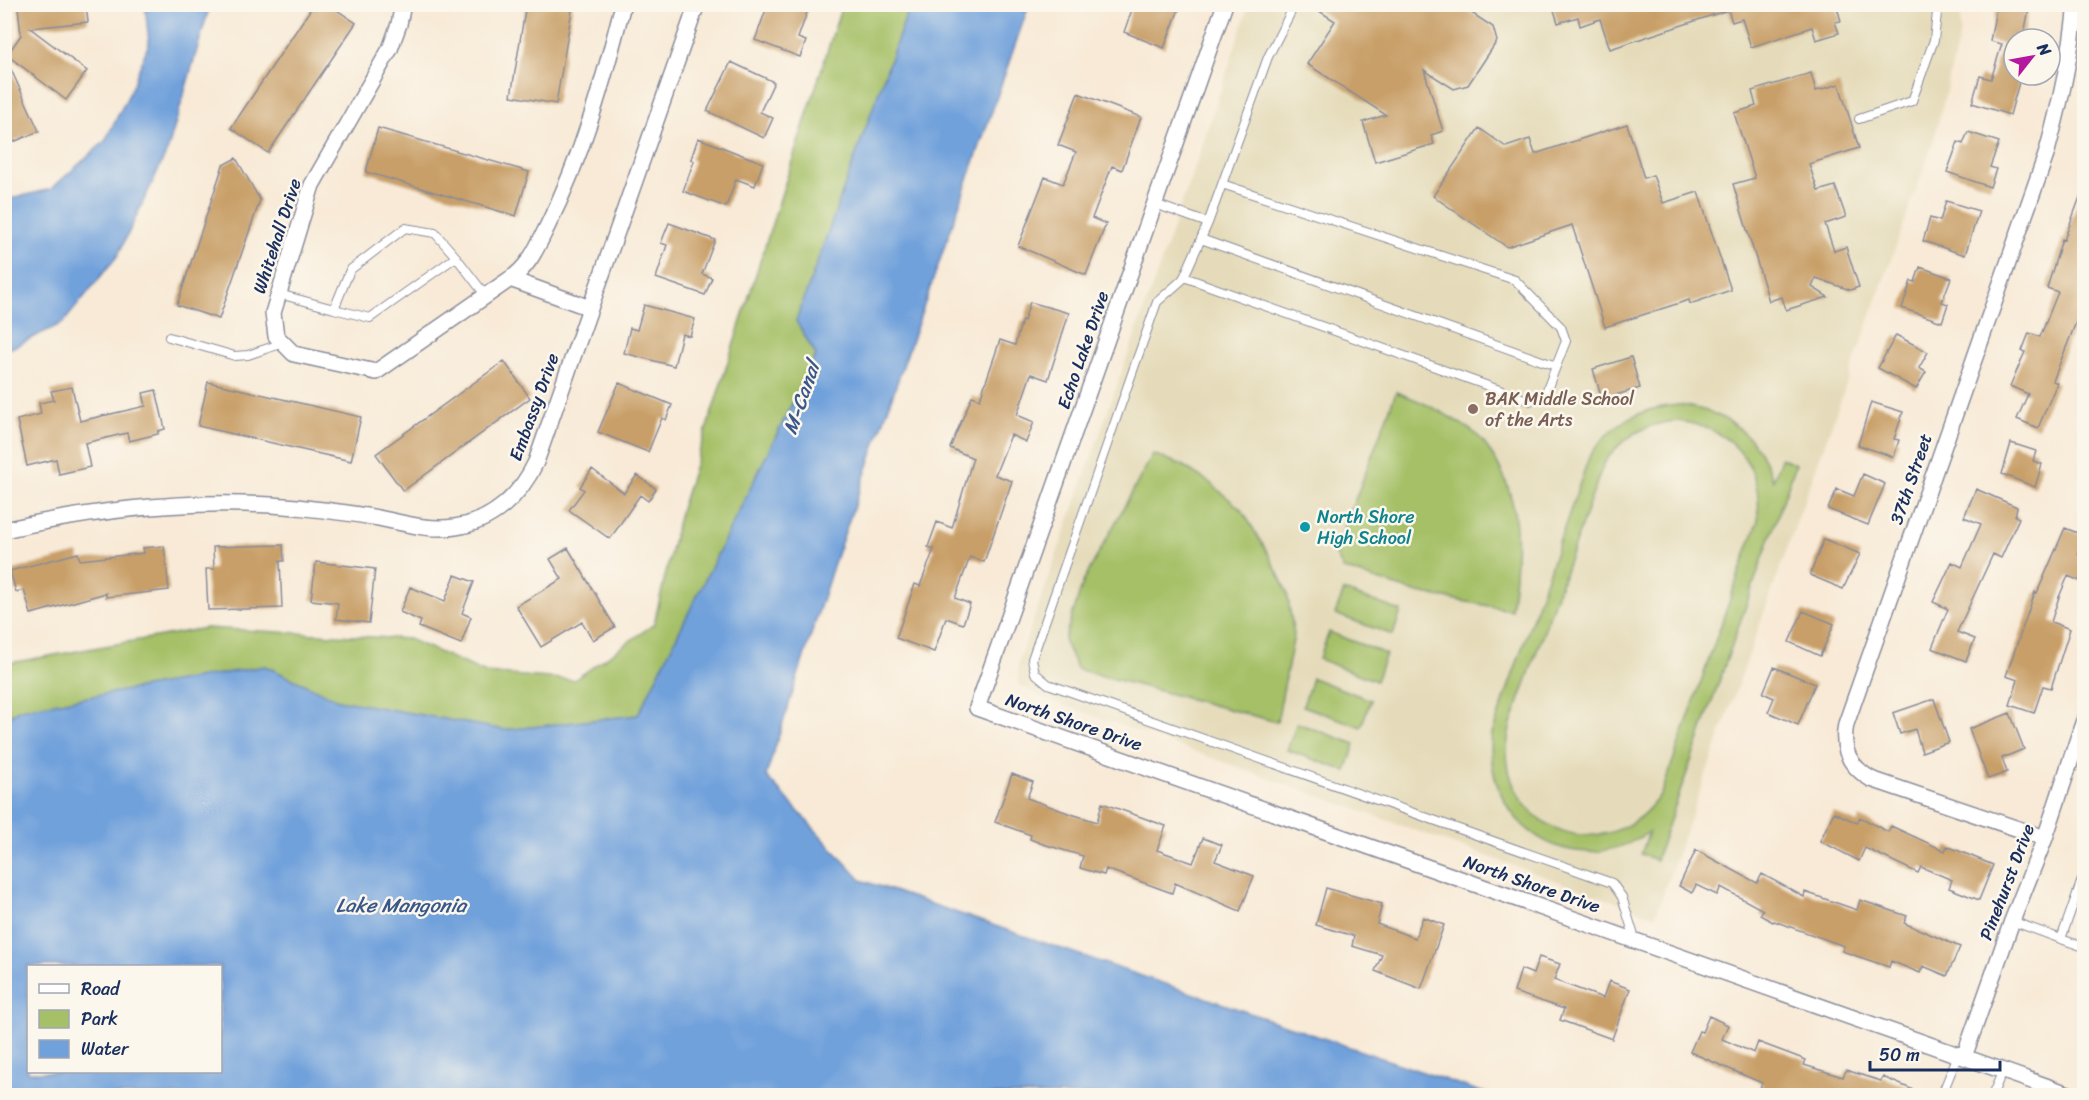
<svg xmlns="http://www.w3.org/2000/svg" width="2089" height="1100" font-family="Sriracha,sans-serif">
	<rect width="100%" height="100%" fill="#fbf7ec"/>
	<filter id="ink" filterUnits="userSpaceOnUse"><feTurbulence type="fractalNoise" baseFrequency=".0167" numOctaves="2"/><feDisplacementMap in="SourceGraphic" scale="12" xChannelSelector="R" yChannelSelector="G"/><feConvolveMatrix kernelMatrix="1 2 1 2 8 2 1 2 1" color-interpolation-filters="sRGB"/></filter>
	<filter id="wash" filterUnits="userSpaceOnUse"><feTurbulence type="fractalNoise" baseFrequency=".008" numOctaves="4" result="noise"/><feDisplacementMap in="SourceGraphic" scale="24" xChannelSelector="R" yChannelSelector="G"/><feGaussianBlur stdDeviation="1.35" result="paint"/><feColorMatrix in="noise" values="0 0 0 0 0 0 0 0 0 0 0 0 0 0 0 0 0 1.4 0 .05"/><feComposite in="paint" operator="in"/></filter>
	<g filter="url(#wash)">
		<rect width="100%" height="100%" fill="#f8ead7"/>
		<path fill="#e5dbba" d="M1249,5H1961L1960,33L1934,140L1655,916L1044,698L1018,684V663L1199,155Z"/>
		<path fill="#a5c066" stroke="#607862" stroke-width="1.5" fill-rule="evenodd" d="M842,5H910L796,321L816,355L638,715L505,730L338,700L265,666L20,709L5,718V664L206,628L409,639L486,673L574,680L654,624L680,512Z
			M1396,392C1420,401 1436,408 1458,422C1464,426 1472,430 1477,435C1524,486 1520,547 1511,610L1418,593L1343,569L1335,553Z
			M1679,405C1726,411 1758,434 1773,481L1781,458L1796,464L1656,860L1641,854L1649,832C1571,885 1482,824 1492,734L1589,457C1610,424 1640,407 1679,405ZM1678,421C1733,428 1763,465 1758,520L1662,792C1606,879 1484,824 1511,724L1603,465C1621,437 1645,423 1678,421Z
			M1153,454L1182,465L1209,482L1242,510L1269,555L1287,592L1294,635L1277,722L1077,669L1064,640L1084,580Z
			M1344,591L1401,611L1393,635L1335,614Z
			M1329,632L1386,654L1376,681L1319,659Z
			M1312,678L1371,700L1361,727L1303,706Z
			M1297,723L1355,744L1346,771L1287,750Z"/>
		<path fill="#71a1db" stroke="#46689c" stroke-width="1.5" fill-rule="evenodd" d="M145,5H210L168,149L118,255L63,323L5,351V200L51,189L105,141L130,92L149,43Z
			M910,5H1029L833,566L766,776L861,880L1490,1095H5V718L20,709L265,666L338,700L505,730L638,715L816,355L796,321ZM28,966H220V1072H28Z"/>
		<g id="blocks">
			<path fill="#c89f67" d="M32,4H86L88,22L30,28L87,71L66,100L7,55L21,35L18,7Z
				M314,4H328L356,23L268,153L231,128Z
				M526,4H573L556,104L511,96Z
				M768,4H810L798,38L806,41L800,57L755,40Z
				M1134,4H1181L1164,48L1124,32Z
				M1308,4H1458L1493,27L1497,41L1468,85L1454,89L1424,70L1443,131L1431,135L1434,144L1375,162L1363,122L1386,115L1307,64L1335,21Z
				M1552,4H1836L1841,21L1835,22L1839,33L1816,40L1812,27L1751,47L1742,19L1732,22L1728,10L1610,49L1600,19L1580,26L1578,17L1558,23Z
				M1997,4H2030L2023,39H2014V75H2021L2010,115L1972,103L1980,76L1991,79L2002,44L1990,41Z
				M4,54L39,131L4,146Z
				M731,62L774,82L760,112L773,118L764,138L707,111Z
				M1811,73L1816,91L1839,84L1859,148L1809,164L1818,191L1835,186L1846,217L1825,224L1834,251L1846,247L1859,287L1850,290L1816,278L1812,287L1828,297L1786,310L1782,297L1769,301L1733,184L1755,178L1734,113L1756,106L1752,91Z
				M1078,93L1141,117L1122,170L1112,166L1092,218L1106,224L1086,275L1018,246L1045,177L1063,184L1076,152L1058,145Z
				M1627,124L1644,178L1653,175L1663,203L1698,192L1731,290L1690,304L1689,300L1605,327L1572,225L1507,247L1433,196L1479,128L1506,147L1530,139L1535,154Z
				M378,128L529,172L516,216L366,172Z
				M1968,132L1999,142L1990,167L1996,169L1990,187L1947,172L1958,142L1963,144Z
				M698,138L763,163L755,186L736,179L726,207L683,191L694,161L691,159Z
				M236,158L260,200L219,319L177,305L223,165Z
				M2083,189H2085V299L2053,381L2057,383L2038,428L2017,419L2028,394L2010,386L2025,352L2022,351L2029,333L2040,337L2058,292L2047,288L2062,239L2064,240Z
				M1946,201L1979,211L1965,255L1923,241L1930,218L1940,221Z
				M669,223L715,240L702,274L712,278L705,295L656,278L667,245L661,243Z
				M1920,267L1951,278L1942,302L1948,304L1942,322L1902,308L1911,281L1915,282Z
				M1030,302L1069,313L1048,380L1031,374L1017,415L1034,422L1026,442L1011,435L995,475L1012,481L984,562L970,557L955,598L970,604L963,624L946,618L934,652L896,638L915,584L920,586L934,549L928,547L937,522L952,528L973,458L950,448L972,396L980,399L1000,340L1015,345L1022,320L1024,321Z
				M644,305L695,319L690,336L682,334L674,366L624,353L630,328L637,330Z
				M1896,335L1928,352L1919,368L1926,372L1916,389L1878,368Z
				M1631,357L1640,388L1602,399L1593,369Z
				M504,361L530,398L403,491L376,454Z
				M208,382L361,417L351,461L198,426Z
				M619,383L672,405L666,420L662,418L648,452L598,432Z
				M72,387L80,421L146,406L143,393L156,390L165,429L158,431V434L129,441L127,433L85,443L90,467L59,474L56,459L27,466L17,420L41,414L39,403L54,400L51,391Z
				M1871,402L1903,412L1894,439L1899,440L1894,457L1858,445Z
				M2011,443L2036,451L2033,461L2042,464L2035,487L2002,474Z
				M592,469L624,493L637,475L656,489L648,501L640,495L610,539L569,510L584,490L580,487Z
				M1863,474L1885,484L1868,525L1828,509L1837,489L1854,496Z
				M1976,489L2017,507L2015,516L2019,518L2001,558L1993,554L1957,632L1975,639L1966,661L1932,648L1948,609L1933,602L1952,562L1962,567L1981,524L1964,517Z
				M2065,528L2085,536L2078,554L2085,557V583L2068,576L2059,597L2051,622L2070,629L2051,688L2043,686L2034,713L2010,705L2018,680L2006,676L2035,592L2037,593Z
				M1824,539L1860,554L1843,589L1810,575Z
				M283,545L284,561H280L282,608L208,610L206,569H214L213,547Z
				M164,546L169,590L106,597V593L31,614L24,590L16,592L10,571L78,553L80,560L144,553L143,548Z
				M568,548L615,627L593,640L582,622L541,647L516,606L562,579L550,559Z
				M316,562L375,569L369,623L336,619L338,603L311,600Z
				M455,575L474,582L462,613L471,617L461,644L419,627L421,621L400,612L410,587L445,601Z
				M1803,611L1834,624L1820,656L1789,642Z
				M1774,667L1815,684L1798,725L1768,712L1774,698L1763,693Z
				M1934,699L1949,742L1922,752L1915,729L1900,734L1893,713Z
				M2010,713L2024,749L2002,758L2007,772L1988,779L1969,729Z
				M1012,774L1033,782L1027,798L1068,813L1097,822L1102,803L1166,826L1157,850L1193,863L1203,838L1222,845L1215,861L1254,876L1240,911L1175,883L1172,893L1106,869L1104,875L1080,868L1083,856L1043,844L1030,839L1031,835L995,822Z
				M1834,812L1857,823L1860,817L1888,832L1891,826L1945,851L1947,846L1993,865L1979,900L1949,888L1952,880L1921,867L1918,873L1865,848L1859,861L1820,841Z
				M1696,850L1757,883L1762,874L1804,897L1805,892L1857,910L1860,900L1907,916L1904,923L1960,947L1947,976L1923,966L1920,973L1891,961L1889,967L1842,951L1844,946L1774,921L1773,922L1760,915L1763,910L1721,887L1717,895L1696,885L1692,893L1679,886Z
				M1326,888L1382,904L1377,924L1415,938L1423,917L1444,925L1421,989L1375,971L1382,955L1352,946L1354,936L1316,925Z
				M1539,957L1560,964L1554,980L1603,998L1609,981L1630,989L1612,1039L1560,1020L1564,1009L1514,992L1521,969L1533,974Z
				M1709,1016L1728,1025L1722,1039L1754,1053L1758,1042L1806,1060L1804,1065L1843,1077L1846,1070L1881,1081L1883,1077L1925,1095H1770L1759,1091L1762,1083L1690,1052L1699,1031L1702,1032Z"/>
		</g>
	</g>
	<g filter="url(#ink)">
		<use href="#blocks" fill-opacity="0" stroke="#8a8c9a" stroke-width="1.5"/>
		<g fill="none" stroke-linecap="round" stroke-linejoin="round">
			<g stroke="#8a8c9a" stroke-width="10">
				<path id="lane" d="M1859,119L1912,101L1934,40L1938,4
					M1222,184L1515,280L1561,327L1566,341L1546,392L1530,401L1184,277L1182,280L1157,302L1032,659L1035,673L1048,684L1612,883L1622,897L1635,939
					M1155,204L1208,223L1268,57L1295,4
					M1201,239L1556,366
					M456,257L370,318L334,309L350,270L405,228L435,233L456,257L486,296
					M1184,277L1208,223
					M279,294L334,309
					M169,337L235,356L248,355L283,343
					M2012,921L2061,939L2084,874
					M2061,939L2084,947
					M1952,1096L1943,1092L1958,1055
					M1992,1096L2003,1070"/>
			</g>
			<g stroke="#8a8c9a" stroke-width="18">
				<path id="street" d="M403,4L399,24L390,49L312,185L273,313L276,336L294,354L376,372L510,279L590,308
					M1225,4L977,708L2074,1096
					M510,279C529,267 537,247 547,227C582,157 604,80 623,4
					M4,530C101,508 199,498 297,507C324,510 352,513 378,518C403,523 429,531 455,527C492,522 520,496 536,462L697,4
					M2045,838L1871,779C1849,766 1841,749 1846,724L2046,155C2060,105 2071,56 2076,4
					M1964,1057L2012,921L2045,838L2084,720"/>
			</g>
			<use href="#lane" stroke="#fff" stroke-width="8"/>
			<use href="#street" stroke="#fff" stroke-width="15"/>
		</g>
	</g>
	<circle fill="#8d6e63" stroke="#fbf7ec" stroke-width="2" cx="1473" cy="409" r="6"/>
	<circle fill="#0f9aa8" stroke="#fbf7ec" stroke-width="2" cx="1305" cy="527" r="6"/>
	<g text-anchor="middle" stroke-width="5" stroke-linejoin="round" paint-order="stroke">
		<g font-size="18" fill="#1b2f5e" stroke="#fbf7ec">
			<text transform="translate(277 236) rotate(-72)" y="6">Whitehall Drive</text>
			<text transform="translate(1083 350) rotate(-71)" y="6">Echo Lake Drive</text>
			<text transform="translate(534 407) rotate(-70)" y="6">Embassy Drive</text>
			<text transform="translate(1911 479) rotate(-71)" y="6">37th Street</text>
			<text transform="translate(1074 722) rotate(19)" y="6">North Shore Drive</text>
			<text transform="translate(2007 882) rotate(-69)" y="6">Pinehurst Drive</text>
			<text transform="translate(1532 884) rotate(19)" y="6">North Shore Drive</text>
		</g>
		<g font-size="18" fill="#785e54" stroke="#fbf7ec" text-anchor="start">
			<text x="1485" y="405">BAK Middle School<tspan x="1485" dy="21">of the Arts</tspan></text>
		</g>
		<g font-size="18" fill="#0d838f" stroke="#fbf7ec" text-anchor="start">
			<text x="1317" y="523">North Shore<tspan x="1317" dy="21">High School</tspan></text>
		</g>
		<g font-size="20" font-style="italic" fill="#39578a" stroke="#fbf7ec">
			<text transform="translate(801 398) rotate(-71)" y="7">M-Canal</text>
			<text x="401" y="912">Lake Mangonia</text>
		</g>
	</g>
	<rect width="2089" height="1100" fill="none" stroke="#fbf7ec" stroke-width="24"/>
	<rect x="27" y="965" width="195" height="108" fill="#fbf7ec" stroke="#a1a7b3" stroke-width="1.5"/>
	<rect x="39" y="984" width="30" height="9" fill="#ffffff" stroke="#a1a7b3" stroke-width="1.5"/>
	<text x="81" y="995" font-size="18" fill="#1b2f5e">Road</text>
	<rect x="39" y="1010" width="30" height="18" fill="#a5c066" stroke="#a1a7b3" stroke-width="1.5"/>
	<text x="81" y="1025" font-size="18" fill="#1b2f5e">Park</text>
	<rect x="39" y="1040" width="30" height="18" fill="#71a1db" stroke="#a1a7b3" stroke-width="1.5"/>
	<text x="81" y="1055" font-size="18" fill="#1b2f5e">Water</text>
	<g transform="translate(2032 57) rotate(59)"><circle r="28" fill="#fbf7ec" stroke="#a1a7b3" stroke-width="1.5"/>
	<path d="M0-4.5L10 22L0 15L-10 22Z" fill="#b5179e"/>
	<text y="-9" font-size="16" font-weight="bold" text-anchor="middle" fill="#1b2f5e">N</text>
	</g>
	<path d="M1870 1061v9h130v-9" fill="none" stroke="#1b2f5e" stroke-width="3"/>
	<text x="1879" y="1061" font-size="18" fill="#1b2f5e" stroke="#fbf7ec" stroke-width="4.5" paint-order="stroke">50 m</text>
</svg>
